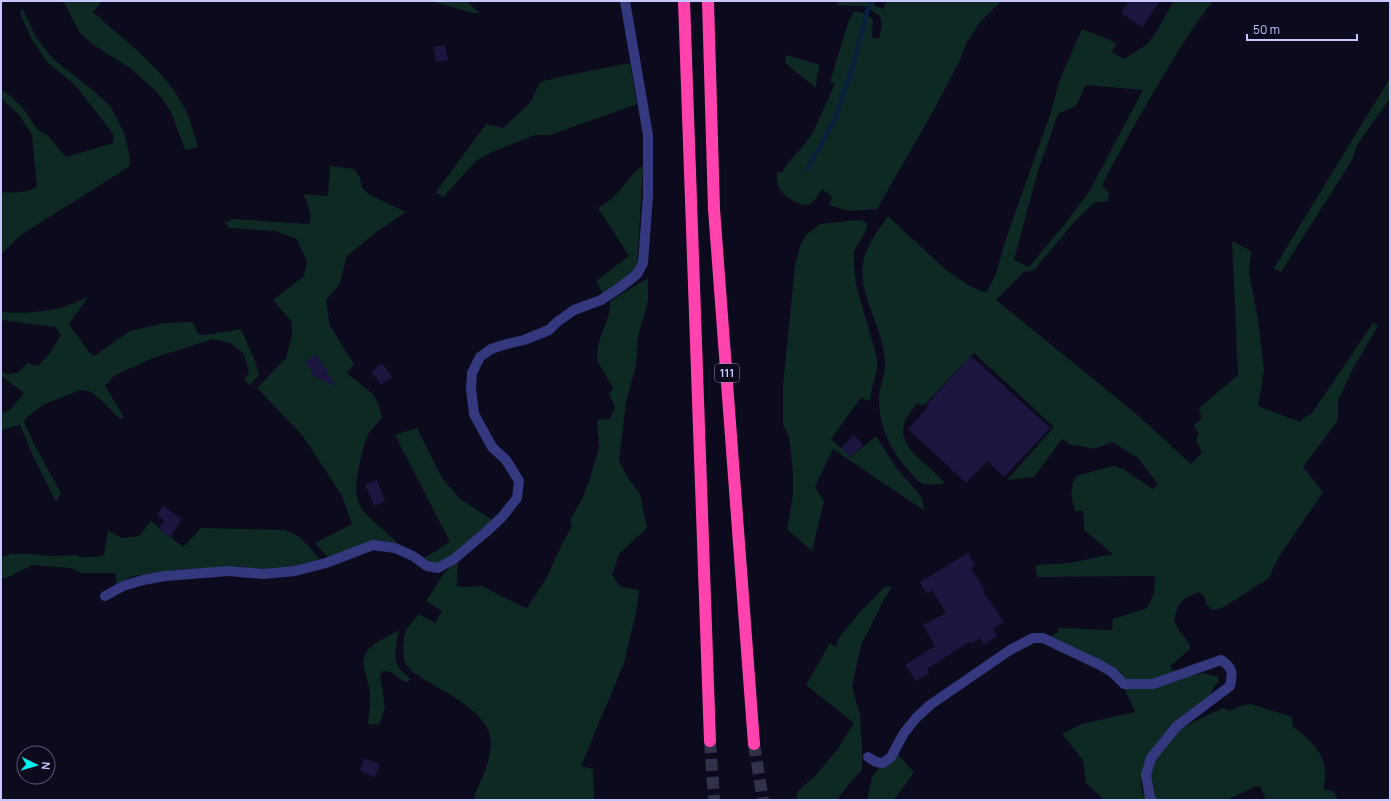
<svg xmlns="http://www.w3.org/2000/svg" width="1391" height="801" font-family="Manrope,sans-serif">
	<rect width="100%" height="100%" fill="#0c0b1d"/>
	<path fill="#0e2824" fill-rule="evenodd" d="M63,1H102L93,12C126,42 165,69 185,109C191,121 194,135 198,147L185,150L171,112L158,93L130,68L94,45L80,33Z
		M430,1H466L480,13H474Z
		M838,1H875L874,6L884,9L886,1H1001L980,22L967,42L960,60L935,108L877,209L849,211L829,205L832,197L822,189C818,194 816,201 810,204C807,206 802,205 798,203C783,197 776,189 777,172H782C791,157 806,146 814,130C822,115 827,99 835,84L830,82L848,23L854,11L865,14L873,19L872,37L879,39L882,25L880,16L865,6L837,5Z
		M1174,1H1213C1192,27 1176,55 1159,83C1139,117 1120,150 1102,185L1109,193L1108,201L1094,203L1075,221L1034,270L1024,272L996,300L1134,412L1191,464L1202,453L1196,440L1199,433L1194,426L1202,418L1199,408L1238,375L1232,241L1251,251L1249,273L1258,319L1264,371L1258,406L1300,422L1304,418L1312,413L1373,323L1378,326L1351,372L1338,401V420L1303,467L1323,492L1277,560L1269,578L1222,608L1213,610L1206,604L1204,596L1198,592C1179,601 1179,601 1174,621L1180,632L1190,644V649L1170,666L1174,671L1188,668L1192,676L1203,673L1218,677L1219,682L1214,686L1209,698L1170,727L1146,758L1141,783L1142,791L1148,800H1104L1086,783L1083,760L1062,734L1081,724L1135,712L1120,678L1057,640L1051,636L1057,633L1059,628L1112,630L1113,619L1147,608L1154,594L1155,576L1037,577L1036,565L1069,563L1113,554L1084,530L1083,511H1075L1071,494L1073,482L1077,476L1101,469L1114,466L1123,469L1153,489L1158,484L1138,458L1112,442L1094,449L1081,446L1071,445L1062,439L1034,477L1007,480L1054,427L974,353L923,406L917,403C914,408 909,413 906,419C895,441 918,458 932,470C937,474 941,479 945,484C937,484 929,486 922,483C917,481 914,477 911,473C892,454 879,427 879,400C879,387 886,374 885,361C884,328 855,291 864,258C869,242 879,229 888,216L947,271L970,286L986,293L995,276L1008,233L1051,112L1060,79L1082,29L1117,43L1112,52L1124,59L1146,45L1153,37ZM1086,85L1143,90L1089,192L1064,225L1029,267L1014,260L1037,174L1058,114L1076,106Z
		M22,8L36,37L53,59L94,91L111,107L124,133L129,153L130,166L21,235L1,254V192C14,193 25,193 37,187L32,135L20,116L1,98V91L7,93L22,107L38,130L47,135L66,157L113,143L114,135L75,85L47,62L32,40L20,13Z
		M786,55L820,65L817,75L816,88L785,63Z
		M630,63L637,104L550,135H535L492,152L477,160L443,197L436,192L486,124L503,128L531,102L540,82L559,77Z
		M1390,78V98L1357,145L1352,160L1281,272L1274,268Z
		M330,166L354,169L360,177L362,188L370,195L406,212L375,233L347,256L339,285L326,300L330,326L354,364L347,373C366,391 377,389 382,418C377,424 370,430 367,437C364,444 362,452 361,458C356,478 351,498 366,514C376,525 389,533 398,544L338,556H327L315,543L352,524L342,496L303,436L257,388L286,358L292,335V322L273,300L304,276L307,262L297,239L275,231L229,228L225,223L233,219L309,224L311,216L304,194L328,196Z
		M640,167H643L637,266L627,279L603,294L596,281L629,256L598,208C617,199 625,181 640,167Z
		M860,220L867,223V229L854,251V266L856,285L874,347L877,360V369L872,388L870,401L861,398L831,439L851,457L876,436L897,469L921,496L925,511L833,449L815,487L824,501L812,551L787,529L793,495V472L789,437L783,424V385L795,267L800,246L806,235L820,224Z
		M648,278V301L638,336L636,365L626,402L619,461L628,478L640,494L647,528L619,554L612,575L621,587L639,590L636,613L624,663L581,766L593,769L594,800H474L475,794C482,777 494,756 490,736C486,712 445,692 425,680C418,675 408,670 405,662C402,654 403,639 406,631C408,626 415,619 419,614L435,623L442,611L426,601L445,572L458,560L457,586L462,587L482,586L513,602L527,608L546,579L563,542L572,526L570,520L583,497L590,478L599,448L597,420L610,419L615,407L609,394L613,388L597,360L598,345L609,314L610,301Z
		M88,297L69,324L89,352L94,356L130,331L164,323L193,322L198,334L206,335L241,329L255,361L259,375L250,385L244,381L249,372L244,354L230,343L213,339L153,358L115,375L105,386L124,417L120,419L99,398L89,391L80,390L43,405L28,416L24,422L34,444L61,493L56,502L34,458L20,425L1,430V414L10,410L24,393L7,380L1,377V371L7,374L17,373L28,363L38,366L49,354L61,335L55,327L1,320V312C21,314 45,312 64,307C72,304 80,300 88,297Z
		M417,428L442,478L459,498L494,521L440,564L419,561L450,542L395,435Z
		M151,521L183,547L201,528L284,530C304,536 309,548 323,563L258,570L240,566L179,570L133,576L116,584V573H81L71,568L32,565L10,576L1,579V557L12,554H33L49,556L75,555L82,557H95L104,555L108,530L122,538L139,536Z
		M885,587H892L884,599L861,645L852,687L856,702L860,714L862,747V770L848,785L837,800H796L798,791L816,775L837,750L854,723L806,685L830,643L836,647L838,639L860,612Z
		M399,630C395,654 389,664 412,680L405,682L391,672L383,671L380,676L385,707L379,725L368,724C369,714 371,703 370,692C369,678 356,660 370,648C375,642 392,635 399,630Z
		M1251,704L1292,717L1293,727C1307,737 1323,751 1325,769C1326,776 1324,783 1324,789L1334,792L1338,800H1266L1260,786L1254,787L1227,800H1155L1151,793L1150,769L1156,754L1179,729L1223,708L1230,711L1243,705Z
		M895,751L914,772L894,800H867L872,777L881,765Z"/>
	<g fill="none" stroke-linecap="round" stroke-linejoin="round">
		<path stroke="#09213f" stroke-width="4.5" d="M807,169L836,117L854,62L870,1"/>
	</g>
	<path fill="#1b163f" d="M1129,1H1160L1142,27L1121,13Z
		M445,45L448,60L436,62L434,47Z
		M316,354L336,386L315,377L305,362Z
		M971,356L1050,428L1004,477L987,461L966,483L908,429L928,407L926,405Z
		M382,363L392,377L381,385L371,372Z
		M854,435L863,445L850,457L841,448Z
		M377,480L385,501L374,506L365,484Z
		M163,506L182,519L170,537L159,529L164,520L157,515Z
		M968,553L975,565L971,568L985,590L983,591L1004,622L993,629L997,636L984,645L980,638L971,644L969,642L927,669L929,673L916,681L905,665L935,646L923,625L946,613L932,590L927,594L920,582Z
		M364,758L380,764L375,777L360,771Z"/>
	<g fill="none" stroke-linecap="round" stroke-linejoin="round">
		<path stroke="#32314a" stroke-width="12" stroke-dasharray="12 6" stroke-linecap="butt" d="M710,741L714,800
			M754,744L763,800"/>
		<path stroke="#33387f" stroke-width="10" d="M105,596L123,586L143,580L165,576L229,571L263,574L295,571L326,563L373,545L395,548L413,556L427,566L438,568L454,559L486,532L502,517L517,498L519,481L506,460L492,447L474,414L471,389L472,373L480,357L491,349L507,344L524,340L549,330L557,322L574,310L601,300L622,286L637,274L643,263L648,196V135L625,1
			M868,757L876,762L883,763L891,757L904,733L916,718L930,705L1010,650L1033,638H1043L1100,665L1112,672L1124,684H1153L1221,660C1233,668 1233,673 1230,686L1177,726L1151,758L1146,775L1150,798L1152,800"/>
		<path stroke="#ff42ae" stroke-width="12" d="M684,1L710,741
			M708,1L714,209L754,744"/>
	</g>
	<g text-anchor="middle" stroke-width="3.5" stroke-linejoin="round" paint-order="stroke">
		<rect fill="#0c0b1d" stroke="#908fbb" stroke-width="1" x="715" y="364" width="24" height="18" rx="3"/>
		<g font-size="11" font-weight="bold" fill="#c8c7ff">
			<text x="727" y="377">111</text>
		</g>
	</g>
	<rect width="1391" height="801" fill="none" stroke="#c8c7ff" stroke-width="4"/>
	<g transform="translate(36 765) rotate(95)"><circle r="19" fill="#0c0b1d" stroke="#575677"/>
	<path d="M0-3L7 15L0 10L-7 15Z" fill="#00f0f2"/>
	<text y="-6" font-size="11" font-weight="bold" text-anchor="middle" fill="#c8c7ff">N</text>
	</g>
	<path d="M1247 34v6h110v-6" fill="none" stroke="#c8c7ff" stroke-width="2"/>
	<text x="1253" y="34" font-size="12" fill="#c8c7ff" stroke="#0c0b1d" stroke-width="3" paint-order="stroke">50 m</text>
</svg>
